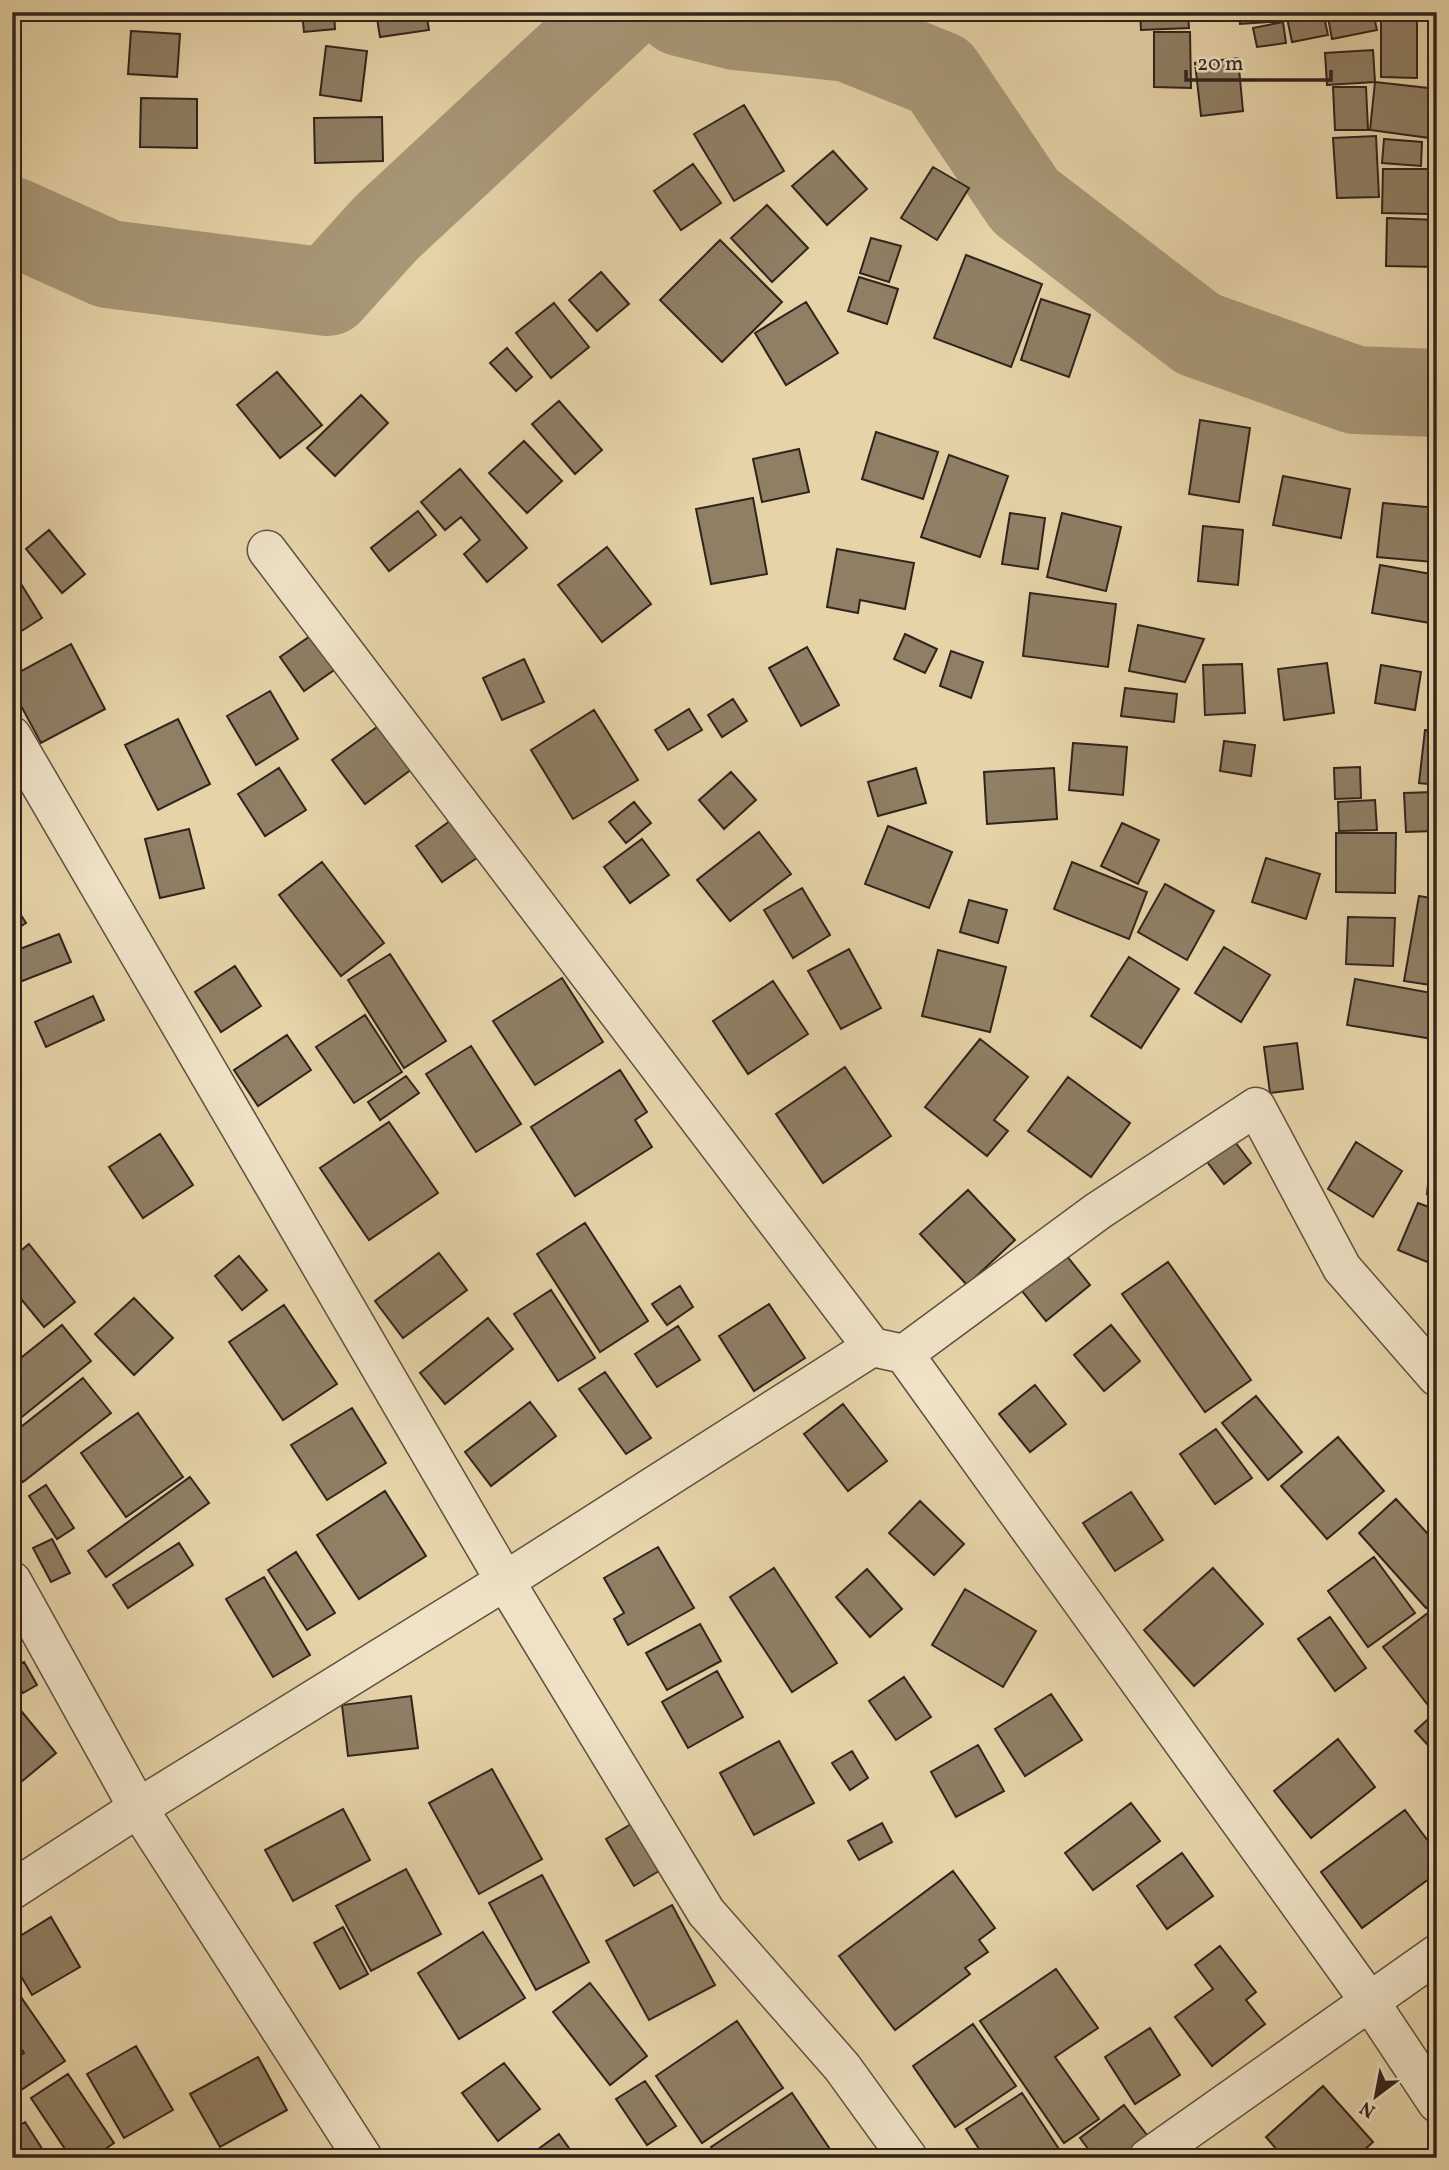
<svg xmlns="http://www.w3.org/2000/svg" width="1449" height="2170" font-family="Vollkorn,serif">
	<rect width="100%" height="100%" fill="#e6d3a8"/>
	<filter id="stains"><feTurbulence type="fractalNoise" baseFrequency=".00286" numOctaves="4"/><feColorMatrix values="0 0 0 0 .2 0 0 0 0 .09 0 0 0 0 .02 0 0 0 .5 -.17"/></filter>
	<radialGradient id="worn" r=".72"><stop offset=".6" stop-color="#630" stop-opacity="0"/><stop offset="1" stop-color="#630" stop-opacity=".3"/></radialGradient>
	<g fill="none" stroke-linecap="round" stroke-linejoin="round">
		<path stroke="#a89878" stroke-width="88" d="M680,12L736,26L848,38L940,75L1025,201L1198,334L1355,390L1437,393
			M12,221L108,264L328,292L386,228L618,12"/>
	</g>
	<path fill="#8f7f65" stroke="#31241c" stroke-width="2" d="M107,12H148V14L107,19Z
		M302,12H334L335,29L304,32Z
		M376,12H426L429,30L380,37Z
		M1140,12H1188L1189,28L1141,30Z
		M1239,12H1283L1284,21L1240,24Z
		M1323,12L1328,35L1292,42L1286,13Z
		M1327,12H1373L1377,30L1332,39Z
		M1381,21H1417V78L1381,77Z
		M1283,22L1286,43L1257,47L1253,28Z
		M131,31L180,34L177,77L128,74Z
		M1154,32H1190L1191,88L1154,87Z
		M326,46L367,51L361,101L320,95Z
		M1373,50L1375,82L1327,85L1325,53Z
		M1238,58L1243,111L1201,116L1195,63Z
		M1375,82L1437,89V139L1370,130Z
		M1333,87H1366L1368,130H1335Z
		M141,98L197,99V148L140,147Z
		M744,105L784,171L734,201L694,134Z
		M382,117L383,161L315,163L314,118Z
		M1376,136L1379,197L1337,198L1333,138Z
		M1384,139L1422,142L1421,166L1382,163Z
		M833,151L867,189L827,225L792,186Z
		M693,164L721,203L681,230L654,191Z
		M933,167L969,188L937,240L901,218Z
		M1383,169H1430L1429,214L1382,213Z
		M767,205L808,248L772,282L731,238Z
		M1387,218L1437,220V267L1386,266Z
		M871,238L901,246L889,282L860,273Z
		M720,240L782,302L722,362L660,300Z
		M966,255L1042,284L1011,367L934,338Z
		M601,272L629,304L597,331L569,300Z
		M859,277L898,289L887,324L848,311Z
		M1041,299L1090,315L1069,377L1021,360Z
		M806,302L838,353L786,385L755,333Z
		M554,303L589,347L551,378L516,333Z
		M507,348L532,377L516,391L490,363Z
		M277,372L322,425L280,458L237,405Z
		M361,395L388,423L335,476L307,448Z
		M559,401L602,450L575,474L532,424Z
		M1200,420L1250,428L1239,502L1189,494Z
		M876,432L938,452L923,499L862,479Z
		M524,441L562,481L527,513L489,473Z
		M799,449L809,492L762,502L753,459Z
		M949,455L1008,476L980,557L921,537Z
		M460,469L527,548L487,582L464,554L480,540L461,517L445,530L421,502Z
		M1283,476L1350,489L1341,538L1273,525Z
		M753,498L767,574L711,584L696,509Z
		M1383,503L1437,508L1433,562L1377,557Z
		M418,511L436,535L389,571L371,548Z
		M1010,513L1045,518L1038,569L1002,564Z
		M1062,513L1121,527L1106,591L1047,577Z
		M1203,526L1243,530L1238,585L1198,581Z
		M49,530L85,574L62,593L26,549Z
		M607,547L651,604L602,642L558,585Z
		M837,549L914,563L905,609L860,600L858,613L827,607Z
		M1380,565L1437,575L1430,623L1372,613Z
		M15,574L42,618L12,637V576Z
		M1030,593L1116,604L1108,667L1023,656Z
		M1138,625L1204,639L1185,682L1129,671Z
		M316,632L340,666L304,691L280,657Z
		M905,634L937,649L925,673L894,659Z
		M71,644L105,709L41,743L12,689V676Z
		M807,647L839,705L801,726L769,668Z
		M951,651L983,662L971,698L940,686Z
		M524,659L544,702L502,720L483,678Z
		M1327,663L1334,713L1284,720L1278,669Z
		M1242,664L1245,713L1205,715L1203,665Z
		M1381,665L1421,672L1415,710L1375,703Z
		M1125,688L1177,694L1174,722L1121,716Z
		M270,691L298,739L256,765L227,716Z
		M733,699L747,721L722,737L708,715Z
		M689,709L702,730L668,750L655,730Z
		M594,710L638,780L573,819L531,750Z
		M178,719L210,784L158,810L125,745Z
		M388,719L420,763L365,804L332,760Z
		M1425,730L1437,731V785L1419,783Z
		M1224,741L1255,745L1251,776L1220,771Z
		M1073,743L1127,747L1123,795L1069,790Z
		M1360,767L1361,798L1335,799L1334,768Z
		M279,768L306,810L265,836L238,794Z
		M916,768L926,803L878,816L868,782Z
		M1054,768L1057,819L987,824L984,772Z
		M731,772L756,800L724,829L699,800Z
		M1433,792L1434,831L1406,832L1404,793Z
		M1375,800L1377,830L1339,831L1338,802Z
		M634,802L651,823L626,843L609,822Z
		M454,818L481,855L442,882L416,846Z
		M1122,823L1159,840L1138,884L1101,866Z
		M888,826L952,852L929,908L865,884Z
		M189,829L204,888L160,898L145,839Z
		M759,832L791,874L730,921L697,880Z
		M1336,833H1396L1395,893L1336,892Z
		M642,839L669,875L630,903L604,867Z
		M1266,858L1320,874L1306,919L1252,902Z
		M322,862L384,943L341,976L279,895Z
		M1072,862L1147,892L1129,939L1054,909Z
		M1165,884L1214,911L1187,960L1138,932Z
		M802,888L830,935L793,958L764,910Z
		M1419,896L1437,899V986L1404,981Z
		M969,900L1007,910L998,943L960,932Z
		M12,901L26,923L12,932Z
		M1348,917L1395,918L1393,966L1346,964Z
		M59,934L71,962L12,985V952Z
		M1224,947L1270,975L1241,1022L1195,993Z
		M849,949L881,1008L841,1029L808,971Z
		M938,950L1006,967L990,1032L922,1016Z
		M390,954L446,1041L404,1068L348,980Z
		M1129,957L1179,989L1141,1048L1091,1016Z
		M235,966L261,1006L221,1032L195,992Z
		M562,978L603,1042L535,1085L493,1021Z
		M1355,979L1437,994V1014L1433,1039L1347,1025Z
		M773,981L808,1034L748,1074L713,1021Z
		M93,996L104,1020L46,1047L35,1022Z
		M365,1015L402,1072L354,1103L316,1047Z
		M287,1035L311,1070L258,1106L234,1070Z
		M980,1039L1028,1077L994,1120L1008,1131L987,1156L925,1107Z
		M1297,1043L1303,1089L1270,1093L1264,1047Z
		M471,1046L521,1124L476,1152L426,1074Z
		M845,1067L891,1136L823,1183L776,1114Z
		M620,1070L647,1112L635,1120L652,1147L575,1196L531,1127Z
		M406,1076L419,1093L380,1120L368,1102Z
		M1068,1077L1130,1123L1091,1177L1028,1131Z
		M389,1122L438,1193L369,1240L320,1168Z
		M1226,1130L1251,1163L1224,1184L1198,1150Z
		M160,1134L193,1185L143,1218L109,1167Z
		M1356,1142L1402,1171L1373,1217L1328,1189Z
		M1431,1154L1437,1155V1195L1427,1194Z
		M968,1190L1015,1240L967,1285L920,1234Z
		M1418,1203L1437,1210V1266L1398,1250Z
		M585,1223L648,1321L600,1352L537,1254Z
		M29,1244L75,1302L44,1327L12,1288V1258Z
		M1058,1245L1090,1285L1046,1321L1014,1281Z
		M439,1253L467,1290L403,1338L375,1301Z
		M239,1256L267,1290L242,1310L215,1276Z
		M1168,1262L1251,1380L1205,1412L1122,1294Z
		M680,1286L693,1307L667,1325L652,1304Z
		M551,1290L595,1358L558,1381L514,1314Z
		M134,1298L173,1338L134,1375L95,1334Z
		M769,1304L805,1358L754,1391L719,1336Z
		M284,1305L337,1384L283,1420L229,1342Z
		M488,1318L513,1349L445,1404L420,1373Z
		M62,1325L91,1361L12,1425V1365Z
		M1111,1325L1140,1361L1104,1391L1074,1355Z
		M678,1326L700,1360L657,1387L635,1354Z
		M605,1372L651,1438L626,1454L579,1389Z
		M83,1378L111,1413L23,1482L12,1468V1434Z
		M1035,1385L1066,1424L1030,1452L999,1414Z
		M1256,1396L1302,1452L1268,1480L1222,1423Z
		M530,1402L556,1436L491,1486L465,1452Z
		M843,1404L887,1461L848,1491L804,1434Z
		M352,1408L386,1463L327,1500L291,1445Z
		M138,1413L183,1477L126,1517L81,1453Z
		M1216,1429L1252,1478L1215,1504L1180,1454Z
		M1338,1437L1384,1491L1327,1539L1281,1486Z
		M190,1477L209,1503L106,1577L88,1551Z
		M46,1485L74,1528L57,1539L29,1496Z
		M385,1491L426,1556L359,1599L317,1535Z
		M1131,1492L1163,1540L1115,1571L1083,1523Z
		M1396,1499L1437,1544V1598L1426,1608L1359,1533Z
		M920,1501L964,1544L934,1575L889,1533Z
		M52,1539L70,1573L51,1582L33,1548Z
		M179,1543L193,1565L128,1608L113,1585Z
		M658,1547L694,1608L628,1645L614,1619L624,1613L604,1578Z
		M296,1552L335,1613L307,1630L268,1570Z
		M1374,1557L1415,1613L1368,1647L1328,1591Z
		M774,1568L837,1663L792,1692L730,1597Z
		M1213,1568L1263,1624L1194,1686L1144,1630Z
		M867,1569L902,1609L870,1637L836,1597Z
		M264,1577L310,1655L273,1677L226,1599Z
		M965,1589L1036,1631L1003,1687L932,1645Z
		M1437,1606V1697L1427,1704L1383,1647Z
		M1330,1617L1366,1668L1335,1691L1298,1639Z
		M700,1624L721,1661L667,1690L646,1653Z
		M24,1662L37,1685L23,1693L12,1676V1670Z
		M717,1671L743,1717L688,1748L662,1702Z
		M904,1677L931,1717L896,1740L869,1701Z
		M1051,1694L1082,1740L1025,1776L995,1729Z
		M411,1696L418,1748L348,1756L342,1705Z
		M1437,1711V1755L1415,1731Z
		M22,1712L56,1753L15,1787L12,1784V1720Z
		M1338,1739L1375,1787L1311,1838L1274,1791Z
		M779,1741L814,1803L754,1835L720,1773Z
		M978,1745L1004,1791L956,1817L931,1772Z
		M852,1751L868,1778L850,1790L832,1763Z
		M492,1769L542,1859L479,1894L429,1803Z
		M1131,1803L1160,1841L1093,1890L1065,1853Z
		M343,1809L370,1860L293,1901L265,1850Z
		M1405,1810L1437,1853V1873L1362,1928L1321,1872Z
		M882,1823L892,1842L859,1860L848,1841Z
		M631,1824L659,1871L634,1886L606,1839Z
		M1182,1853L1213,1896L1167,1929L1137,1886Z
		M406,1869L441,1934L371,1971L336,1906Z
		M953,1871L995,1928L979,1940L988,1952L965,1968L970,1974L895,2030L839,1956Z
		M542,1875L589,1962L536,1990L489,1903Z
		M672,1905L715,1985L649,2020L606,1941Z
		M51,1917L80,1967L32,1995L12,1961V1941Z
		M343,1927L368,1974L340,1989L314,1943Z
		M483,1932L525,1998L459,2039L418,1973Z
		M1220,1946L1256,1992L1246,2000L1265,2024L1212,2066L1175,2017L1213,1989L1195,1965Z
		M1056,1969L1098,2028L1055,2057L1099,2119L1064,2143L980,2021Z
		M590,1983L647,2056L610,2085L553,2012Z
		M12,1984L65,2061L18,2092L12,2083V2060L24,2053L12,2036Z
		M737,2021L783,2088L702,2143L656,2076Z
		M973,2024L1016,2086L955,2127L913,2066Z
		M1150,2028L1180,2075L1135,2104L1105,2057Z
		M136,2046L173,2110L124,2138L87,2074Z
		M258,2057L287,2110L220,2147L190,2094Z
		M504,2063L540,2109L498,2141L462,2093Z
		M68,2074L114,2143L92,2158H71L31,2098Z
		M645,2081L676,2126L647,2145L616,2099Z
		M1323,2086L1373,2142L1356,2158H1284L1266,2137Z
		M792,2093L836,2158H718L711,2147Z
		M1022,2093L1059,2149L1046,2158H985L966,2129Z
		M1124,2105L1150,2139L1126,2158H1095L1080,2138Z
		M25,2122L48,2158H12V2130Z
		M559,2134L576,2158H526Z"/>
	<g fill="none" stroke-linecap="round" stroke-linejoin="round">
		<g stroke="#5e503f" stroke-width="41">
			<path id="street" d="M267,550L872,1347L904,1354L1370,2002L1437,2103
				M12,736L505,1581L706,1912L842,2067L908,2158
				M904,1354L1098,1211L1256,1107L1342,1268L1437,1377
				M12,1581L138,1808L363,2158
				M12,1890L138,1808L505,1581L872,1347
				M1148,2158L1437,1954"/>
		</g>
		<use href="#street" stroke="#efe2c6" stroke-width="38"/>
	</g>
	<rect width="1449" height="2170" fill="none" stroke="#e6d3a8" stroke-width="42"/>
	<rect x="14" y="14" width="1421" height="2142" fill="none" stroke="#31241c" stroke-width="3.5"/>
	<rect x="21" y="21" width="1407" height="2128" fill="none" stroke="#31241c" stroke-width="2"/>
	<g transform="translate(1376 2096) rotate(212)" stroke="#efe2c6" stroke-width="5" paint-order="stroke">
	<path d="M0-5L12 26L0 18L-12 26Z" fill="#31241c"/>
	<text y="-10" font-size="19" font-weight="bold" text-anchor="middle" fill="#31241c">N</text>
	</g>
	<path d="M1186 70v10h145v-10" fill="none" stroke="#31241c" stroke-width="3.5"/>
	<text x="1197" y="70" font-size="21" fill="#31241c" stroke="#efe2c6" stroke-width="5" paint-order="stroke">20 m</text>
	<rect width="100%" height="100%" filter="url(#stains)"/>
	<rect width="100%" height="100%" fill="url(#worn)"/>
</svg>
